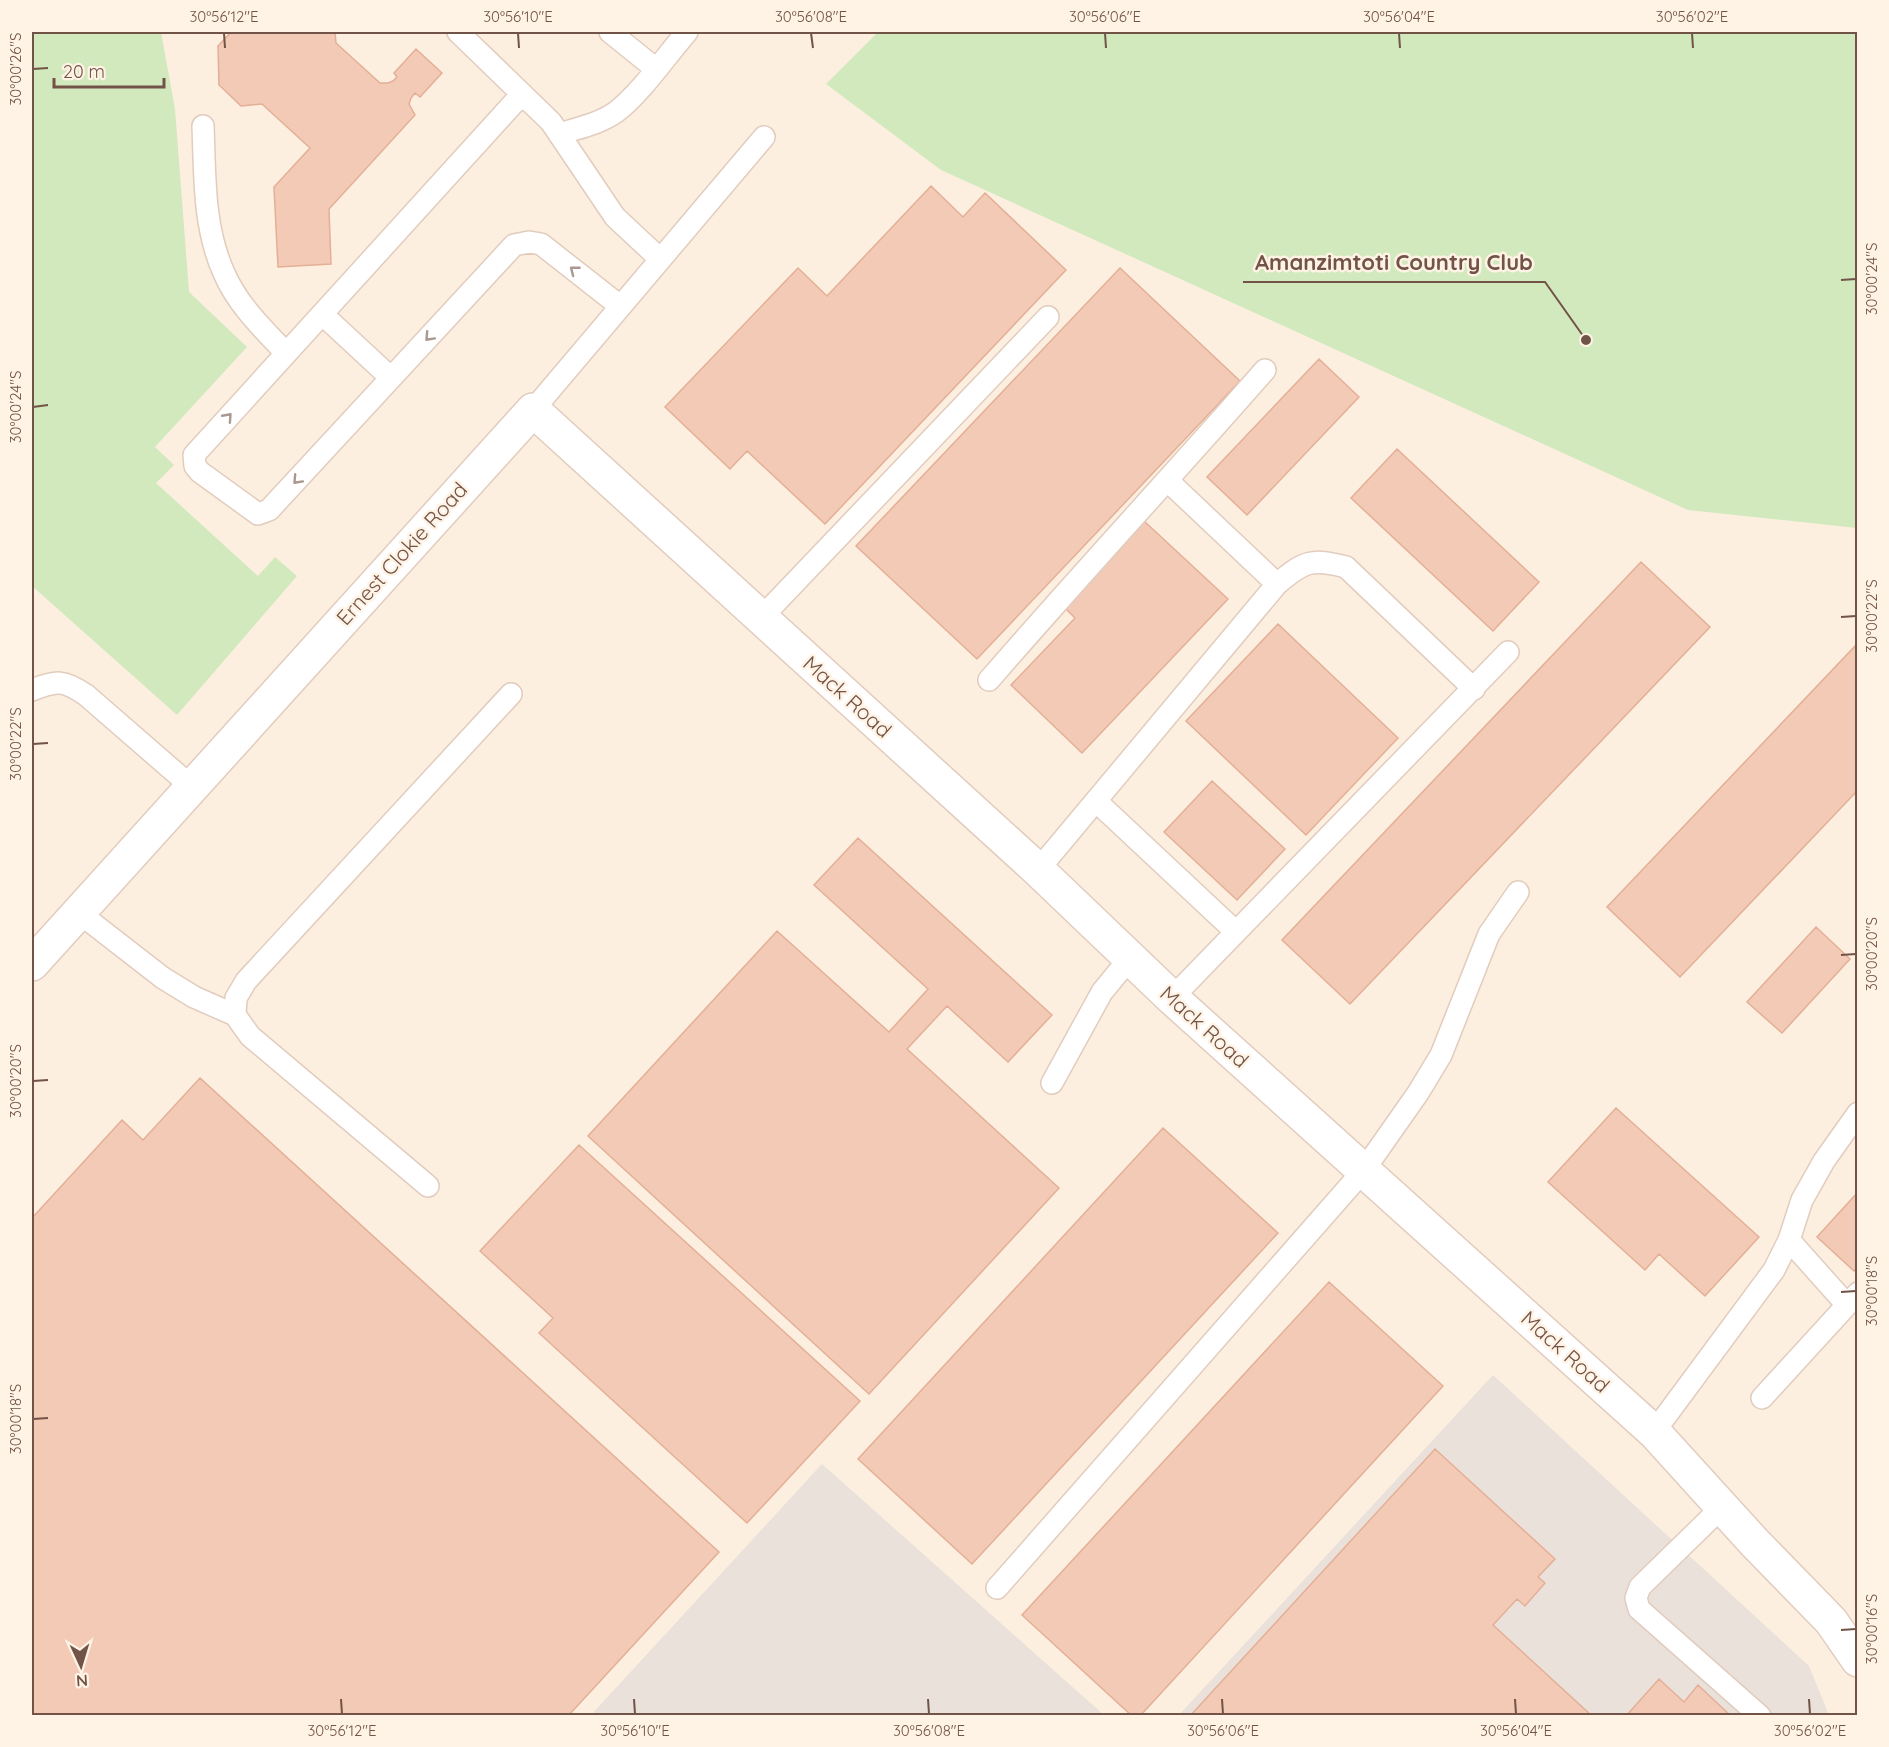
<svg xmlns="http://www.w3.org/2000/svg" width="1889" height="1747" font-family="Quicksand,sans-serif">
	<rect width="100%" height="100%" fill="#fcefdf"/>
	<path fill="#eae1db" d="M1493,1375L1809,1666L1829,1715L1178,1716Z
		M822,1464L1104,1715H591Z"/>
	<path fill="#d2e9be" d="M32,32H161L175,109L189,292L247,347L155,447L174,465L156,483L258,576L275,557L297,576L177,715L32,586Z
		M878,32H1857V528L1688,510L941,170L826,84Z"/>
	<path fill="#f2cab6" stroke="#e4af96" stroke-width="1.5" d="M231,32H335L336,43L380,83H388L393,81L397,77L394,73L416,49L442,73L420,97L415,93L411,98L409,104L415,115L329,209L331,264L278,267L274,187L310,148L262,104L241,106L219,85L218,46Z
		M931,186L963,217L985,193L1066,270L825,524L747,451L730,469L665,407L798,268L827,296Z
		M1120,268L1240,381L977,659L856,546Z
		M1319,359L1359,397L1247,515L1207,477Z
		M1397,449L1539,582L1493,631L1351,498Z
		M1144,521L1228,599L1082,753L1011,685L1075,618L1063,606Z
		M1641,562L1710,627L1350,1004L1282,940Z
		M1278,624L1398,738L1306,835L1186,721Z
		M1858,643V790L1680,977L1607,907Z
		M1212,781L1285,849L1237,900L1164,832Z
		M858,838L1052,1015L1008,1062L947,1006L907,1049L1059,1188L869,1394L588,1136L777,931L889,1032L928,989L814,885Z
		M1816,927L1850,959L1782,1033L1747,1002Z
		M200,1078L719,1552L568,1716H32V1218L122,1120L143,1140Z
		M1616,1108L1759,1237L1705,1296L1659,1254L1645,1270L1548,1182Z
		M1163,1128L1278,1233L972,1564L858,1459Z
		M579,1145L860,1401L747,1523L539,1333L553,1318L480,1251Z
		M1858,1192V1267L1854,1271L1817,1237Z
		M1329,1282L1443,1386L1140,1716H1132L1022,1615Z
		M1435,1449L1555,1559L1538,1577L1545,1583L1525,1606L1517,1599L1493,1625L1592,1716H1190Z
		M1659,1679L1684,1702L1698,1685L1731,1716H1626Z"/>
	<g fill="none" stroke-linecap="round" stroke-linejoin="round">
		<g stroke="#e2ccbe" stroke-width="24">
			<path id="lane" d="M458,32L551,122L615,217L660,259
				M610,32L656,69
				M522,94L194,455L195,466L200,472L258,514L269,510L514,245L529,242L541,244L620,306
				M203,126C205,175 203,227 224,273C237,304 263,329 286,353
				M559,134C578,128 599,124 616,112C641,93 666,56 687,32
				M322,314L391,378
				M533,410L764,137
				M1168,481L1277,584
				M761,618L1048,317
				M989,680C1080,575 1174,474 1265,370
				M32,690C57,680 64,680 86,695L192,787
				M1096,801L1236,932
				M1038,870L1277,584C1304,561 1312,558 1346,567L1474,689
				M78,912L163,978L194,997L235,1015
				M1172,998L1508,652
				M1052,1083L1102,992L1130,958
				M428,1186L250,1036L235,1015L236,998L246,981L511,694
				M1789,1240L1847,1305
				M1762,1398L1858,1293
				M1654,1432L1774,1270L1789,1240L1802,1200L1824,1161L1858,1113
				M1722,1507L1640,1587L1636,1598L1639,1609L1760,1716
				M997,1588L1364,1170L1418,1093L1441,1055L1489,934L1518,892"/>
		</g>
		<g stroke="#e2ccbe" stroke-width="36">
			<path id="street" d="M32,964L533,410L1038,870L1172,998L1654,1432L1754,1542L1831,1621L1858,1660"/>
		</g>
		<use href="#lane" stroke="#fff" stroke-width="21"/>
		<use href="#street" stroke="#fff" stroke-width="33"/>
	</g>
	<defs><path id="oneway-chevron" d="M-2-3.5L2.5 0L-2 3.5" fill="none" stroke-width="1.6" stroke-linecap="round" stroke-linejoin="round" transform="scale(1.5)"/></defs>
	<g stroke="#aa9891">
		<use href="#oneway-chevron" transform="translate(574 270) rotate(-142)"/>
		<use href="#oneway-chevron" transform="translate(429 337) rotate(133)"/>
		<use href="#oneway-chevron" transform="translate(228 417) rotate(-48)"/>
		<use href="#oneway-chevron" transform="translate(297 480) rotate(133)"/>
	</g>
	<path fill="none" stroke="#725347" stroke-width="2" d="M224,33L225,48M518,33L519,48M811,33L813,48M1105,33L1106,48M1399,33L1400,48M1692,33L1693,48M33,69L48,68M1841,280L1856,279M33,407L48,405M1841,617L1856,616M33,744L48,743M1841,955L1856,954M33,1081L48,1080M1841,1292L1856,1291M33,1419L48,1418M1841,1630L1856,1629M341,1699L342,1714M634,1699L635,1714M928,1699L929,1714M1222,1699L1223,1714M1515,1699L1516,1714M1809,1699L1810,1714"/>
	<g text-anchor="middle" stroke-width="5" stroke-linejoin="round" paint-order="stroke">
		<g font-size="21" fill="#725347" stroke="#fff3e5">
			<text transform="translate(402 554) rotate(-48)" y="7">Ernest Clokie Road</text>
			<text transform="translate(847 697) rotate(42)" y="7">Mack Road</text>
			<text transform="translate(1204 1027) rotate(42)" y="7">Mack Road</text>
			<text transform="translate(1565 1352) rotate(42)" y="7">Mack Road</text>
		</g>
	</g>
	<path fill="none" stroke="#725347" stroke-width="2" d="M1586 340L1545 282H1243"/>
	<circle fill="#725347" stroke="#fff3e5" stroke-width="2" cx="1586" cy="340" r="6"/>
	<g font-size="22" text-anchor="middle" font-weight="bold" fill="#725347" stroke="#fff3e5" stroke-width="5" stroke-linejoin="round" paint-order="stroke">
		<text x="1394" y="270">Amanzimtoti Country Club</text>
	</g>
	<rect width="1889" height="1747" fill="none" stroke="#fff3e5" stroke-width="66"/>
	<g transform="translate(81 1666) rotate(176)" stroke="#fff3e5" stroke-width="4.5" paint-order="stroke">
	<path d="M0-4.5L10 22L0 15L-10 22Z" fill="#725347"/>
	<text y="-9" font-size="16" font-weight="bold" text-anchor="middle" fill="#725347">N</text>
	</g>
	<path d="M54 78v9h110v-9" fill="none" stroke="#725347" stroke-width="3"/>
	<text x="63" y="78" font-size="18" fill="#725347" stroke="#fff3e5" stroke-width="4.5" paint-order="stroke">20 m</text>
	<rect x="33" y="33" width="1823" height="1681" fill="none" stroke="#725347" stroke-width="2"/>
	<g font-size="15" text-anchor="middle" fill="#725347">
		<text x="224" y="22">30°56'12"E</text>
		<text x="518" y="22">30°56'10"E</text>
		<text x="811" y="22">30°56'08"E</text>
		<text x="1105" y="22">30°56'06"E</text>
		<text x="1399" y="22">30°56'04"E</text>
		<text x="1692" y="22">30°56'02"E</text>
		<text transform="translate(16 69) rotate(-90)" y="5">30°00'26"S</text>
		<text transform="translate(1872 279) rotate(-90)" y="5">30°00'24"S</text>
		<text transform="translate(16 407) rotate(-90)" y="5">30°00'24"S</text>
		<text transform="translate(1872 616) rotate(-90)" y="5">30°00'22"S</text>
		<text transform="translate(16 744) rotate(-90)" y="5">30°00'22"S</text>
		<text transform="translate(1872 954) rotate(-90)" y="5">30°00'20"S</text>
		<text transform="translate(16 1081) rotate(-90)" y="5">30°00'20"S</text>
		<text transform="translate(1872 1291) rotate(-90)" y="5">30°00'18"S</text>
		<text transform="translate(16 1419) rotate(-90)" y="5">30°00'18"S</text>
		<text transform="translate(1872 1629) rotate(-90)" y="5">30°00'16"S</text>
		<text x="342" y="1736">30°56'12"E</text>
		<text x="635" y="1736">30°56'10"E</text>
		<text x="929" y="1736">30°56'08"E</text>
		<text x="1223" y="1736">30°56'06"E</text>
		<text x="1516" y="1736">30°56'04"E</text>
		<text x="1810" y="1736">30°56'02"E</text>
	</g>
</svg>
